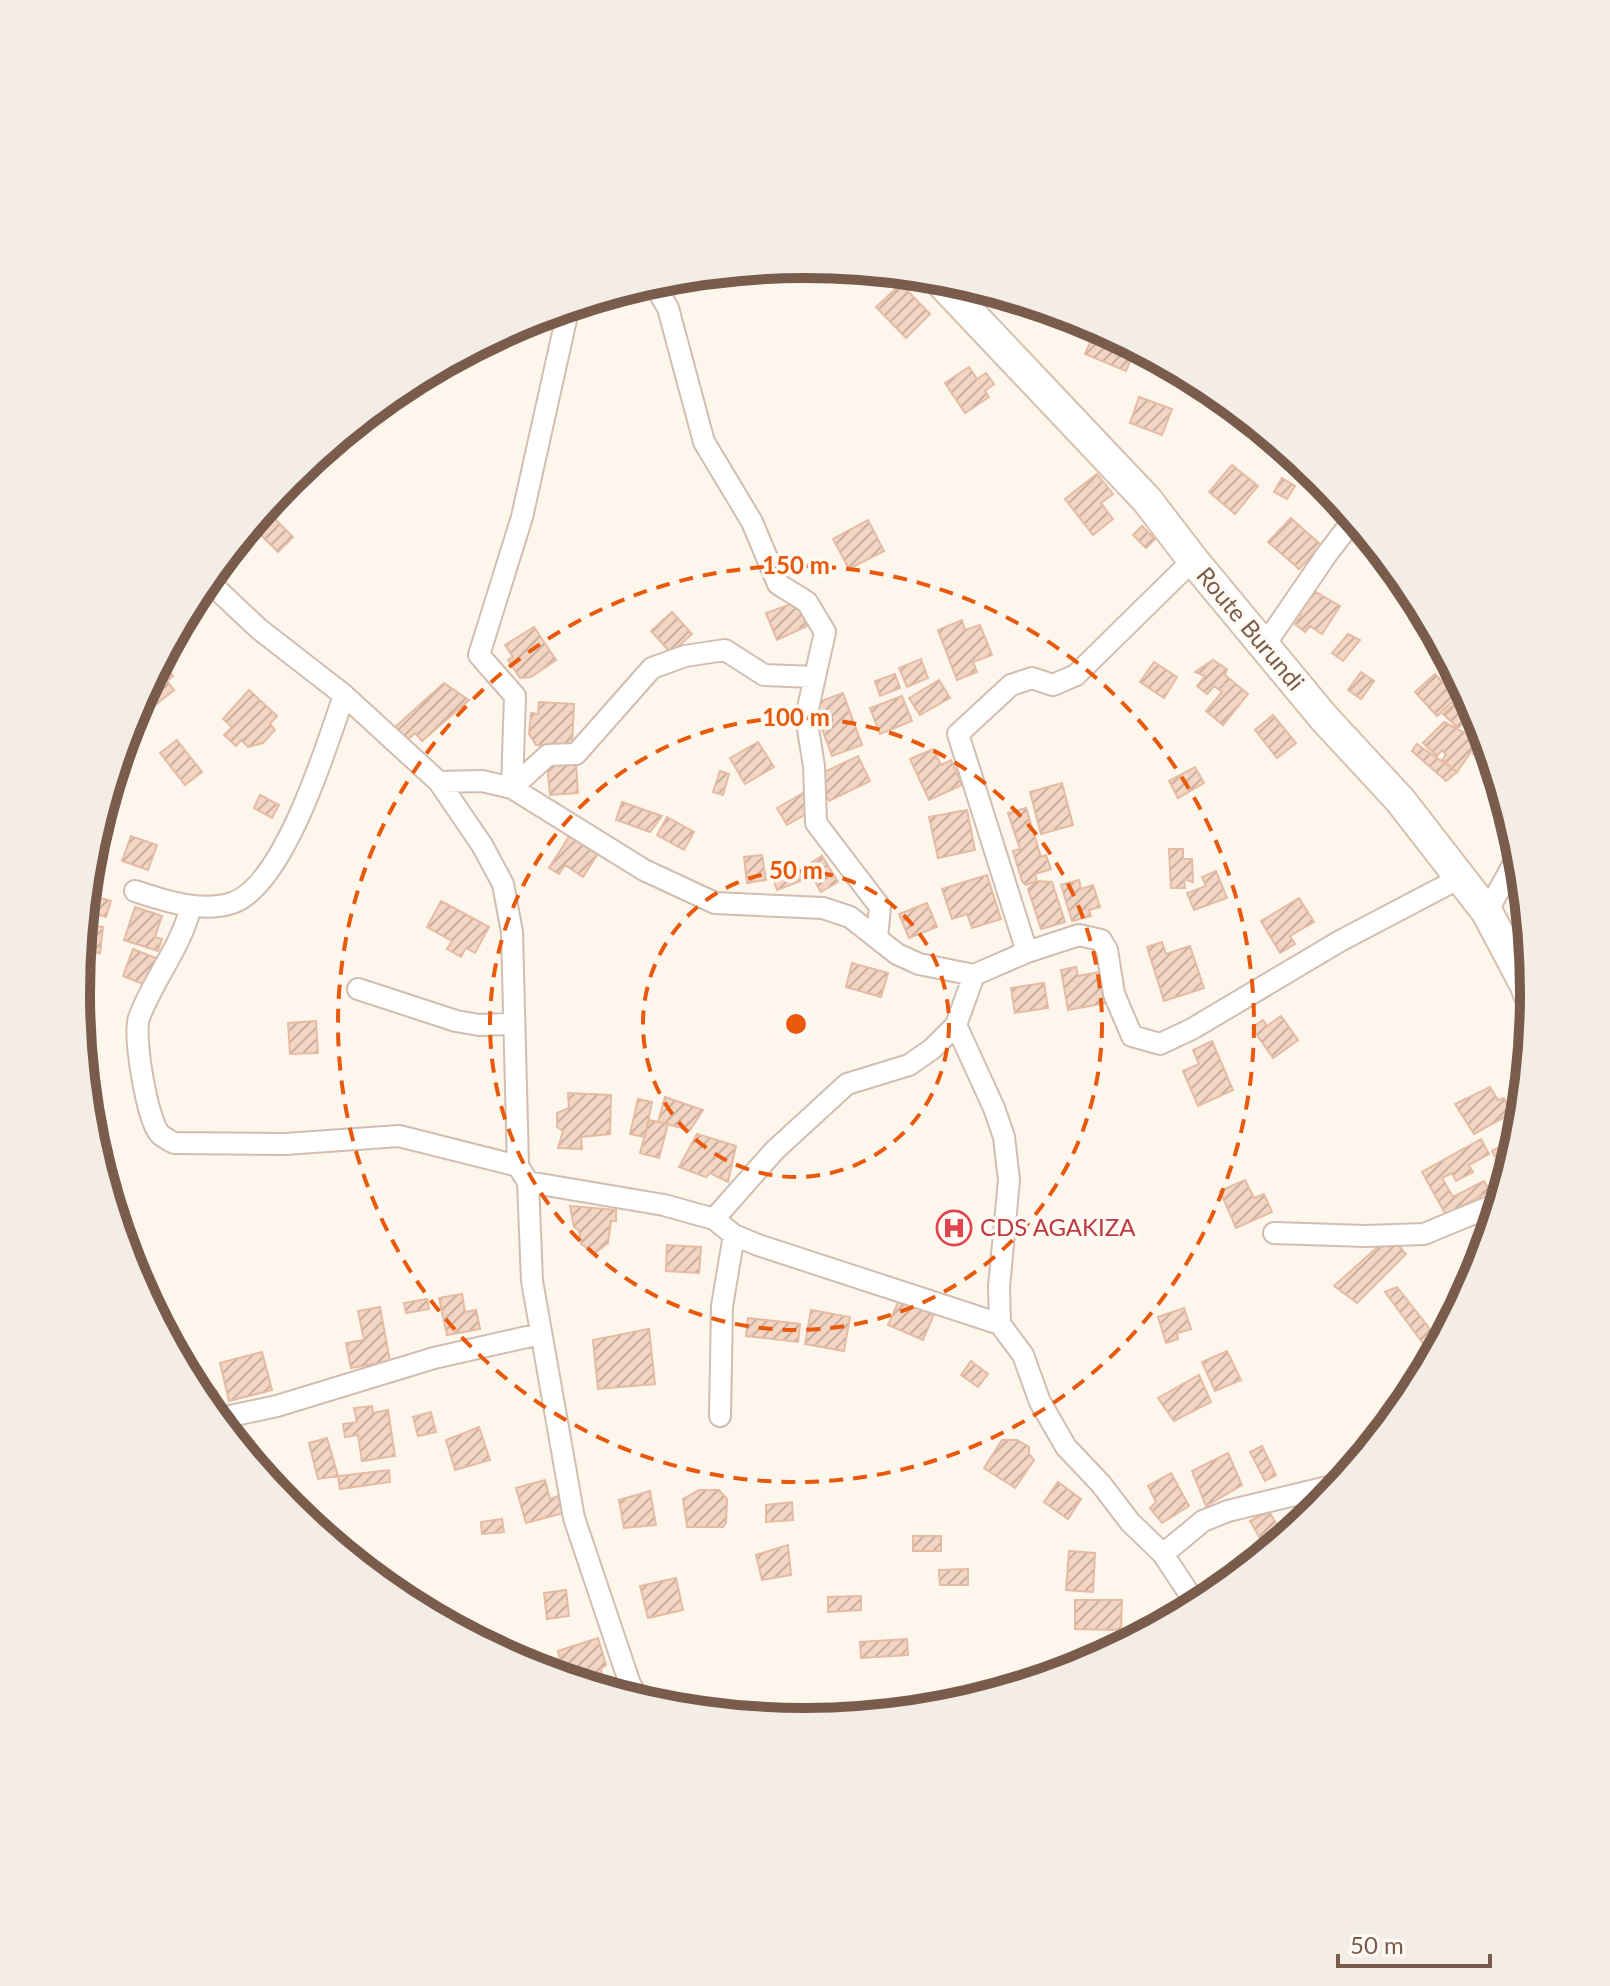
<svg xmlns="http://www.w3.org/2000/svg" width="1610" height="1986" font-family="Lato,sans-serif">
	<defs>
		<pattern id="building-hatch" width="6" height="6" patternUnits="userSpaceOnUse" patternTransform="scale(2)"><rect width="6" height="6" fill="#f3d5c3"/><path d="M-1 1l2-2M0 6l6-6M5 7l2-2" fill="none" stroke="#cab0a1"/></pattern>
	</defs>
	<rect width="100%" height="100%" fill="#fdf6ec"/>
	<path fill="url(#building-hatch)" stroke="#e6bba3" stroke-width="2" d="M901,284L930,314L906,338L876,307Z
		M1097,326L1136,347L1126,371L1085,354Z
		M969,367L977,379L986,373L994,384L985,391L989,397L965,413L945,383Z
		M1139,397L1172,409L1162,435L1130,423Z
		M1232,465L1258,486L1235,514L1209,492Z
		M1097,474L1113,494L1101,503L1113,519L1093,535L1065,499Z
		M1282,478L1295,486L1287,499L1274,492Z
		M1291,518L1321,545L1299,569L1268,542Z
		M275,519L293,537L278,552L260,534Z
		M868,520L884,551L849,569L833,539Z
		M1142,526L1155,539L1146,548L1133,535Z
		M1311,589L1340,606L1322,634L1310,626L1305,632L1295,624L1301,616L1299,612Z
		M797,602L807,626L777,640L766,613Z
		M672,612L692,634L671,653L651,631Z
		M962,620L965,630L980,625L992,655L973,662L977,672L957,680L938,630Z
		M534,627L556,660L531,677L520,678L508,660L513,657L505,645Z
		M1348,634L1360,640L1343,661L1332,653Z
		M921,659L928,678L907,687L899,668Z
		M1213,660L1227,669L1225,675L1248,694L1223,725L1206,711L1222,692L1214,686L1207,694L1197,686L1205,676L1195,672Z
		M162,662L173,676L167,681L174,690L154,706L143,692Z
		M1154,662L1177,677L1164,698L1140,682Z
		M1361,672L1374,681L1361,699L1348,690Z
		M895,674L900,688L880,696L875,681Z
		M1435,674L1457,698L1437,716L1415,692Z
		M939,680L950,698L920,715L909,698Z
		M444,683L469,700L422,741L415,733L407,740L395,727Z
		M249,690L277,716L270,724L275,730L263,743L248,747L241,740L236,746L224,735L232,727L223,719Z
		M843,693L862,745L832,756L813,704Z
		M902,696L912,721L880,734L870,708Z
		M1461,698L1475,712L1458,728L1443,714Z
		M138,702L148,718L126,732L132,714Z
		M539,702L574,704L572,747L536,745L529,734L531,713L538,714Z
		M1273,715L1296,743L1277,758L1255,730Z
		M1444,722L1479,740L1457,772L1442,760L1446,755L1442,750L1437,756L1423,743Z
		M177,740L202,772L185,785L160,753Z
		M1479,740L1487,742L1492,760L1473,754Z
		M758,742L774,767L745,784L730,758Z
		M1417,744L1457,772L1446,781L1412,751Z
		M933,749L941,765L951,760L962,785L929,800L910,759Z
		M858,756L870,781L829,801L816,776Z
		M576,762L578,793L550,795L547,764Z
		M1195,767L1204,783L1178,798L1169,781Z
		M720,771L729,774L723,795L713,792Z
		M1062,783L1073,825L1041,834L1030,792Z
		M803,793L813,810L787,825L777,808Z
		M260,795L279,805L272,818L254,808Z
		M622,802L662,816L650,832L616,820Z
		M1026,808L1041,857L1046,855L1051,869L1035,874L1037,881L1026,885L1022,881L1013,851L1020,849L1008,813Z
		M967,810L975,850L938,858L929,817Z
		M667,817L694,832L684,850L657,835Z
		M572,832L600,850L583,877L565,865L559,874L549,868Z
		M131,836L157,845L148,870L122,861Z
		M1169,849H1183V859H1192L1193,882L1184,879L1185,888H1171Z
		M762,855L766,880L747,883L744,857Z
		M822,856L838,882L821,892L806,866Z
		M796,861L803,880L777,890L770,870Z
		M1216,871L1227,898L1194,910L1187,893L1206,886L1202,877Z
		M987,875L1001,919L972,928L967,914L952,919L942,889Z
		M1079,880L1081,889L1093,885L1100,907L1089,910L1091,916L1072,921L1061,885Z
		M1037,881L1052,882L1065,922L1041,929L1028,889Z
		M90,895L111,901L106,917L85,910Z
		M1299,898L1314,922L1290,936L1295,944L1280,953L1261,921Z
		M441,901L489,927L475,953L466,948L461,957L447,949L452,941L427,927Z
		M927,903L937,927L909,938L899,914Z
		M135,907L162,916L155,937L162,939L158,951L124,940Z
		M83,925L103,927L100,953L80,950Z
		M1162,942L1166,954L1190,946L1204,988L1164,1001L1147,947Z
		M133,949L161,960L150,987L123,976Z
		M852,963L888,973L881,997L846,987Z
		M1076,967L1078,976L1100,972L1106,1003L1068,1010L1061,970Z
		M1044,983L1048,1008L1015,1013L1011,988Z
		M1281,1016L1298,1040L1273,1058L1252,1028L1263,1020L1267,1026Z
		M316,1021L318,1053L290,1054L288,1023Z
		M1212,1041L1233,1090L1198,1106L1183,1071L1199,1064L1193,1050Z
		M1490,1087L1498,1100L1504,1098L1512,1113L1474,1134L1455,1104Z
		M568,1093L611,1095L610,1134L581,1137L582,1149L558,1148L563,1131L557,1127V1113L569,1108Z
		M665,1097L703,1110L690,1130L658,1122Z
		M638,1099L652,1102L645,1137L630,1134Z
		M649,1120L668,1124L659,1158L640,1153Z
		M697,1134L736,1146L728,1182L710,1173L706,1177L679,1167Z
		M1517,1136L1518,1142L1507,1178L1492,1151Z
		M1481,1139L1489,1154L1469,1165L1473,1172L1456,1181L1452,1173L1442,1178L1453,1197L1484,1181L1490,1191L1446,1215L1422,1172Z
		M1245,1180L1254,1198L1264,1194L1272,1212L1236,1228L1220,1191Z
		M570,1206L616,1210V1221H611L608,1243L595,1253L581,1244L579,1230L574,1227Z
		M1390,1236L1406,1254L1357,1303L1334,1286Z
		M667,1245L701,1247L699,1273L666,1271Z
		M1397,1287L1441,1343L1433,1357L1385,1292Z
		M462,1294L465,1312L476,1310L480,1329L447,1335L439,1298Z
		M1466,1296L1451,1324L1442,1308Z
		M427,1299L429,1309L406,1313L404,1303Z
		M899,1300L934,1314L923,1340L888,1325Z
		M380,1307L390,1361L351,1368L346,1343L364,1340L358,1311Z
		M1184,1308L1191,1329L1177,1333L1178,1339L1166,1343L1158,1317Z
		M811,1310L850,1317L844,1351L805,1344Z
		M748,1318L800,1324L798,1342L746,1336Z
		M649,1329L655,1384L598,1389L593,1340Z
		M1227,1351L1241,1380L1215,1391L1202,1362Z
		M262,1352L272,1390L229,1401L220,1363Z
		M971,1361L988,1374L978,1387L961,1375Z
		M1199,1375L1211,1402L1174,1421L1158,1398Z
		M217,1391L220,1409L210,1411L197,1394Z
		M372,1406L373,1413L388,1410L395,1456L362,1461L358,1435L345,1437L343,1424L357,1422L354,1408Z
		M431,1412L436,1432L418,1436L413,1417Z
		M479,1427L490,1460L455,1470L446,1440Z
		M327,1438L338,1476L318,1479L309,1443Z
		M1002,1440H1017L1029,1447V1454L1034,1460L1015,1488L984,1468Z
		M1262,1446L1276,1475L1265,1481L1250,1452Z
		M1228,1453L1242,1485L1206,1506L1192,1471Z
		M389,1470L390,1482L340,1489L338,1476Z
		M1171,1473L1189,1506L1162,1523L1150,1508L1156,1502L1148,1486Z
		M545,1480L550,1499L558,1496L563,1513L526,1523L516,1488Z
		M1058,1482L1081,1499L1068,1519L1044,1502Z
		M699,1490H719L727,1499L726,1523L723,1527H687L683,1499Z
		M650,1491L656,1525L624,1528L619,1500Z
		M792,1502L793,1520L766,1522V1505Z
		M1269,1511L1284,1538L1267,1550L1250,1521Z
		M502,1519L504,1532L482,1534L481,1522Z
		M913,1536H941V1551H913Z
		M788,1545L791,1575L762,1580L756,1555Z
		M1069,1551L1095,1553L1093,1592L1066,1590Z
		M968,1569V1585H940L939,1570Z
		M676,1578L683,1610L648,1618L640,1586Z
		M566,1590L569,1616L547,1619L544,1593Z
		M861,1596V1610L828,1612V1597Z
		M1075,1600H1122L1121,1630L1075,1629Z
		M598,1638L606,1665L601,1669L602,1676L582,1684L564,1676L558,1651Z
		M907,1639L908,1655L861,1658L860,1642Z
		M534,1650L535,1669L502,1654V1652Z"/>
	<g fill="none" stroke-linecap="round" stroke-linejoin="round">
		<g stroke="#d1beb0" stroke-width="24">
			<path id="minor" d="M652,281L668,308L704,442L752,522L778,584L807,602L825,632L806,717L814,766L816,823L880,907L877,938
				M206,579L259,629L344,695L439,782L482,845L503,884L512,932L518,1166
				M1264,646L1327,554L1354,519
				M439,782L482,781L512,788L644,870L715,903L823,908L850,917L897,954L919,964L974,975L1027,952L1079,935L1101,940L1107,950L1114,994L1132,1036L1160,1044L1192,1029L1340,941L1460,878
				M512,788L515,696L479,655L522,517L569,306
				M512,788L548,755L576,754L652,668L685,656L725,650L764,675L815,677
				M135,891C165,901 201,913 232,903C284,886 327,745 344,695
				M191,906C181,948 153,979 139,1018C133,1036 147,1118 159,1133C162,1137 169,1140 174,1143L285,1144L399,1136L518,1166L528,1182L532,1281L574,1518L630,1684L640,1701
				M1487,912L1520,852
				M1027,952L958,734L1011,685L1032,678L1053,685L1076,675L1193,560
				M974,975L956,1025L994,1108L1004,1137L1009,1180L999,1287L1000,1324L1023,1355L1040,1402L1066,1447L1101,1484L1130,1522L1163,1554L1192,1598L1201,1604
				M358,989L456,1021L479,1025L513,1024
				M528,1182L664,1205L714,1219L734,1235L758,1245L1000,1324
				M714,1219L775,1150L847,1084L909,1065L932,1049L956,1025
				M1274,1233L1366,1236L1424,1234L1499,1203
				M720,1416L722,1306L734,1235
				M216,1419L277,1406L434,1358L540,1334
				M1163,1554L1203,1521L1228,1511L1340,1484"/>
		</g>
		<g stroke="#d6c0b0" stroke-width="34">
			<path id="secondary" d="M936,277L1147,500L1193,560L1324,718L1400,800L1487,912L1525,984L1533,1004"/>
		</g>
		<use href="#minor" stroke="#fff" stroke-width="20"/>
		<use href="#secondary" stroke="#fff" stroke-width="30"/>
	</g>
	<g fill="none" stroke="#e8590c" stroke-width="4" stroke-dasharray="14 10">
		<circle cx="796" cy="1024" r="153"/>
		<circle cx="796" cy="1024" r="306"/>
		<circle cx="796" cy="1024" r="458"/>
	</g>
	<defs>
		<g id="hospital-ring" transform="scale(1.8)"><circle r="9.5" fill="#fffaf3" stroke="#e0444e" stroke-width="1.5"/><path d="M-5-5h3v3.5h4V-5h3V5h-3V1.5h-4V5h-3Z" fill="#e0444e"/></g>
	</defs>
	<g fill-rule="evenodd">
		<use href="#hospital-ring" x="954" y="1228"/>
	</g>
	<g text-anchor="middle" stroke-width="7" stroke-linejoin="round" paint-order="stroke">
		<g font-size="24" fill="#7a5c4d" stroke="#fffaf3">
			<text transform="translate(1250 629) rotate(50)" y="8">Route Burundi</text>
		</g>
		<g font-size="24" fill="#be3a42" stroke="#fffaf3" text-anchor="start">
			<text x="980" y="1236">CDS AGAKIZA</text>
		</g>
	</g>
	<path d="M0 0H1610V1986H0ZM90 993a715 715 0 1 1 1430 0a715 715 0 1 1-1430 0Z" fill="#f4ede6" fill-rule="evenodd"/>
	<path fill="none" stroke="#7a5c4d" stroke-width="10" d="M90 993a715 715 0 1 1 1430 0a715 715 0 1 1-1430 0Z"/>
	<circle cx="796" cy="1024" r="12" fill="#e8590c" stroke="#fffaf3" stroke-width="4"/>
	<g font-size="24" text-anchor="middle" font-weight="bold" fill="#e8590c" stroke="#fffaf3" stroke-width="7" stroke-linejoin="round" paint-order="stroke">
		<text x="796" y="574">150 m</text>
		<text x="796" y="726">100 m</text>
		<text x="796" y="879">50 m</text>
	</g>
	<path d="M1338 1954v12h152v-12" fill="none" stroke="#7a5c4d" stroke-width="4"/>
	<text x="1350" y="1954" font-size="24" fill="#7a5c4d" stroke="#fffaf3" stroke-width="6" paint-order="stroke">50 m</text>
</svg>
